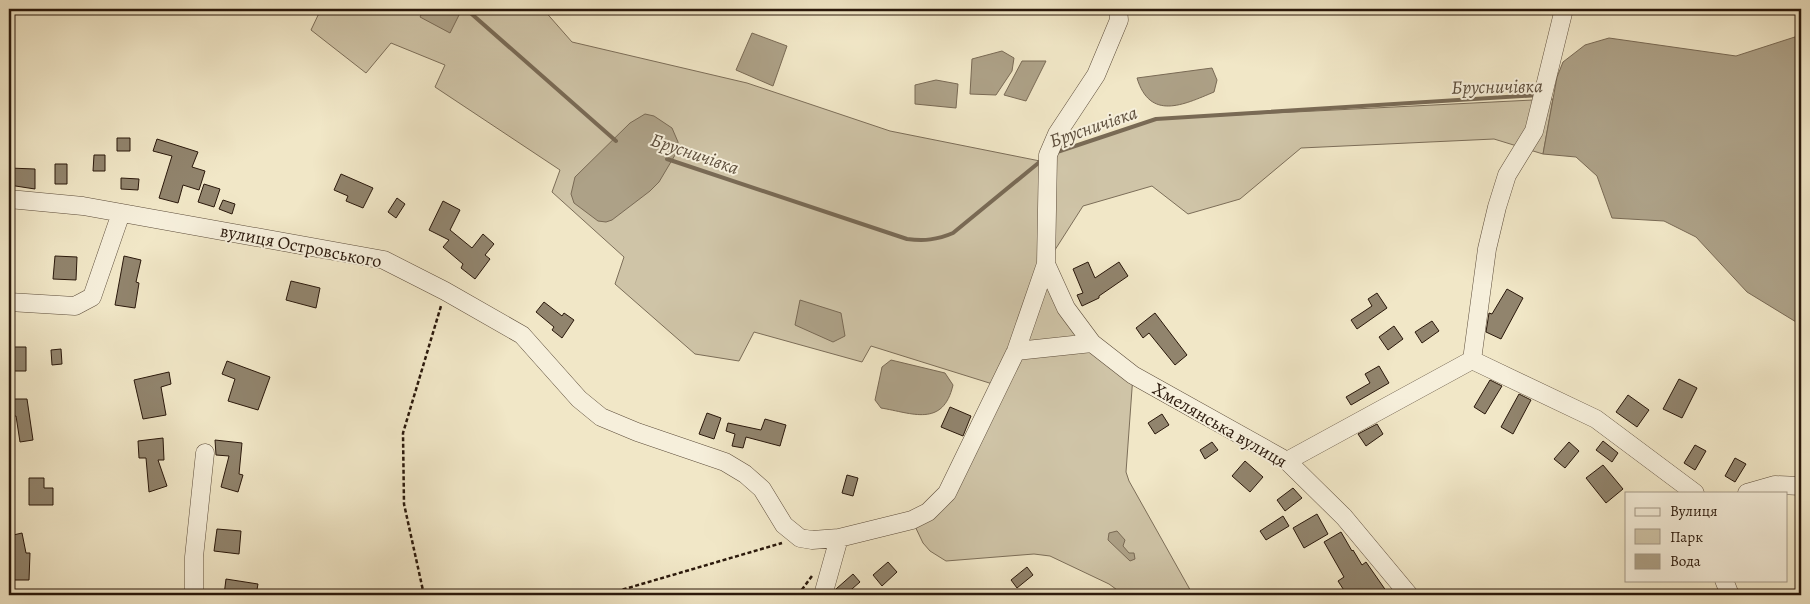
<svg xmlns="http://www.w3.org/2000/svg" width="1810" height="604" font-family="Alegreya,serif">
	<rect width="100%" height="100%" fill="#f1e7c7"/>
	<filter id="stains"><feTurbulence type="fractalNoise" baseFrequency=".004" numOctaves="4"/><feColorMatrix values="0 0 0 0 .2 0 0 0 0 .09 0 0 0 0 .02 0 0 0 .5 -.17"/></filter>
	<radialGradient id="worn" r=".72"><stop offset=".6" stop-color="#630" stop-opacity="0"/><stop offset="1" stop-color="#630" stop-opacity=".3"/></radialGradient>
	<path fill="#cfc4a7" stroke="#7c6e59" d="M321,9H543L572,42L747,83L890,131L1045,162L1048,155L1156,119L1553,99L1543,154L1494,139L1301,148L1240,199L1188,214L1152,186L1083,206L1046,264L1066,308L1133,375L1126,472L1129,481L1193,595H1124L1109,584L1050,556L1034,554L946,561L930,551L923,543L912,520L928,512L999,386L871,346L862,362L754,332L739,361L695,354L615,284L624,257L552,192L560,170L435,87L445,65L391,43L366,73L311,30Z"/>
	<path fill="#ada187" stroke="#796a55" d="M424,9H462L450,33L420,17Z
		M752,33L787,46L773,86L736,70Z
		M1801,35V325L1747,292L1696,237L1664,221L1612,218L1597,176L1576,157L1543,154L1557,77L1563,62L1585,45L1609,38L1736,56Z
		M1002,51L1014,58L1012,71L996,95L970,94L972,59Z
		M1022,61H1046L1026,101L1004,95Z
		M1212,68L1217,80L1214,92C1183,105 1150,121 1137,78Z
		M936,80L958,84L956,108L915,104V85Z
		M645,114L654,116L672,128L678,142V150L659,182L650,191L612,220L606,222L598,221L574,203L571,194L575,177L630,123Z
		M800,300L841,313L845,336L833,342L795,325Z
		M891,360L945,373L953,385C943,428 912,413 881,408L875,400L882,367Z
		M1117,531L1125,540L1123,546L1129,553H1134L1135,559L1130,561L1108,540L1109,533Z"/>
	<g fill="none" stroke-linecap="round" stroke-linejoin="round">
		<path stroke="#796a55" stroke-width="4" d="M466,9L616,141
			M1057,152L1156,119L1539,95
			M667,159L907,239C924,241 937,240 953,233L1042,160"/>
	</g>
	<path fill="#91846d" stroke="#2a180b" d="M117,138H130V151H117Z
		M157,139L198,152L192,167L205,171L199,190L183,185L178,203L159,198L172,156L153,151Z
		M94,155H105V171H93Z
		M55,164H67V184H55Z
		M9,168L35,169V189L9,185Z
		M341,174L373,188L363,208L346,201L348,196L334,190Z
		M121,178L139,179L138,190L121,189Z
		M204,184L220,189L214,207L198,202Z
		M397,198L405,204L396,218L388,212Z
		M223,200L235,204L232,214L219,209Z
		M443,201L460,210L450,230L472,248L483,234L494,244L485,255L490,259L475,279L461,268L463,264L443,247L449,240L429,230Z
		M55,256L77,257L76,280L53,279Z
		M124,256L141,260L136,282L139,283L135,308L115,305Z
		M1088,262L1095,278L1119,262L1128,276L1099,296V298L1082,306L1077,295L1083,293L1073,269Z
		M291,281L320,288L316,308L286,300Z
		M1507,289L1523,298L1501,339L1486,332L1489,313L1492,314Z
		M1377,293L1387,308L1357,329L1351,320L1372,306L1368,299Z
		M544,302L562,316L564,313L574,320L562,338L552,330L554,327L536,312Z
		M1155,313L1187,355L1175,365L1149,333L1143,338L1136,328Z
		M1432,321L1439,331L1422,343L1415,332Z
		M1394,326L1403,339L1388,350L1379,337Z
		M13,347H26V371H13Z
		M61,349L62,364L52,365L51,350Z
		M227,361L270,377L258,410L228,401L235,379L222,374Z
		M1379,366L1389,383L1351,405L1346,397L1370,383L1365,374Z
		M169,372L171,384L161,387L166,415L143,419L134,380Z
		M1679,379L1697,388L1682,418L1663,409Z
		M1490,380L1502,386L1485,414L1474,407Z
		M1519,394L1531,400L1513,434L1501,427Z
		M1628,395L1649,410L1637,427L1616,412Z
		M9,399H27L33,440L20,442L16,416H9Z
		M950,407L971,416L963,436L941,427Z
		M707,413L721,418L714,439L699,434Z
		M1162,414L1169,425L1155,434L1148,423Z
		M765,419L786,425L780,446L746,437L743,448L732,446L735,434L726,431L728,423L761,430Z
		M1377,424L1383,434L1366,446L1358,434Z
		M163,438L164,460H158L167,486L149,492L146,458H139L138,441Z
		M215,440L242,443L239,474L243,475L238,492L221,487L229,456L216,455Z
		M1603,441L1618,453L1612,462L1596,450Z
		M1212,442L1218,450L1205,459L1200,450Z
		M1569,442L1579,451L1565,468L1554,459Z
		M1695,445L1706,451L1695,470L1684,463Z
		M1735,458L1746,464L1735,482L1725,476Z
		M1245,461L1263,477L1250,492L1232,476Z
		M1603,465L1623,489L1606,503L1586,478Z
		M847,475L858,478L853,496L842,493Z
		M29,478H44V488H53V505H29Z
		M1293,488L1302,498L1285,511L1277,500Z
		M1317,514L1328,534L1304,548L1293,528Z
		M1283,516L1289,526L1266,540L1260,531Z
		M217,529L241,531L239,554L214,551Z
		M1341,532L1352,551L1353,550L1362,565L1366,562L1389,595H1347L1338,581L1344,577L1324,542Z
		M22,533L26,553H30L29,580H10L11,547L9,548V536Z
		M888,562L897,572L882,586L873,575Z
		M1027,567L1033,575L1017,588L1011,580Z
		M853,574L860,582L845,595H834L836,589Z
		M226,579L258,584L256,595H224Z"/>
	<g fill="none" stroke-linecap="round" stroke-linejoin="round">
		<g stroke="#5c4c3a" stroke-width="19">
			<path id="minor" d="M9,199L83,206L384,260L445,291L522,335L579,399L601,417L637,432L725,462L745,474L762,489L784,525L800,538L812,540L839,538L912,520L928,512L947,493L1016,351L1046,264
				M9,302L75,306L92,297L121,213
				M1092,343L1066,308L1046,264L1048,155L1057,134L1096,75L1119,20L1118,9
				M1016,351L1092,343L1133,375L1287,461L1344,517L1409,595
				M1472,360L1596,419L1695,493
				M1287,461L1472,360L1487,249L1497,207L1507,175L1534,131L1564,9
				M1747,493L1775,485L1801,486
				M1724,580L1730,595
				M194,595V557L205,453
				M823,595L839,538"/>
		</g>
		<path stroke="#2a180b" stroke-width="2.5" stroke-dasharray="4 2.5" stroke-linecap="butt" d="M424,595L404,504L403,433L441,306
			M604,595L782,543
			M798,595L812,576"/>
		<use href="#minor" stroke="#f6efdb" stroke-width="18"/>
	</g>
	<g text-anchor="middle" stroke-width="4" stroke-linejoin="round" paint-order="stroke">
		<g font-size="18" fill="#2a180b" stroke="#f6efdb">
			<text transform="translate(301 246) rotate(11)" y="6">вулиця Островського</text>
			<text transform="translate(1220 425) rotate(30)" y="6">Хмелянська вулиця</text>
		</g>
		<g font-size="19" font-style="italic" fill="#5e4f3d" stroke="#f6efdb">
			<text transform="translate(1497 86) rotate(-1)" y="7">Брусничівка</text>
			<text transform="translate(1093 126) rotate(-19)" y="7">Брусничівка</text>
			<text transform="translate(695 153) rotate(19)" y="7">Брусничівка</text>
		</g>
	</g>
	<rect width="1810" height="604" fill="none" stroke="#f1e7c7" stroke-width="30"/>
	<rect x="10" y="10" width="1790" height="584" fill="none" stroke="#2a180b" stroke-width="2.5"/>
	<rect x="15" y="15" width="1780" height="574" fill="none" stroke="#2a180b"/>
	<rect x="1625" y="492" width="162" height="90" fill="#f6efdb" stroke="#a49988"/>
	<rect x="1635" y="508" width="25" height="8" fill="#f6efdb" stroke="#a49988"/>
	<text x="1670" y="516" font-size="15" fill="#2a180b">Вулиця</text>
	<rect x="1635" y="529" width="25" height="15" fill="#cfc4a7" stroke="#a49988"/>
	<text x="1670" y="542" font-size="15" fill="#2a180b">Парк</text>
	<rect x="1635" y="554" width="25" height="15" fill="#ada187" stroke="#a49988"/>
	<text x="1670" y="566" font-size="15" fill="#2a180b">Вода</text>
	<rect width="100%" height="100%" filter="url(#stains)"/>
	<rect width="100%" height="100%" fill="url(#worn)"/>
</svg>
